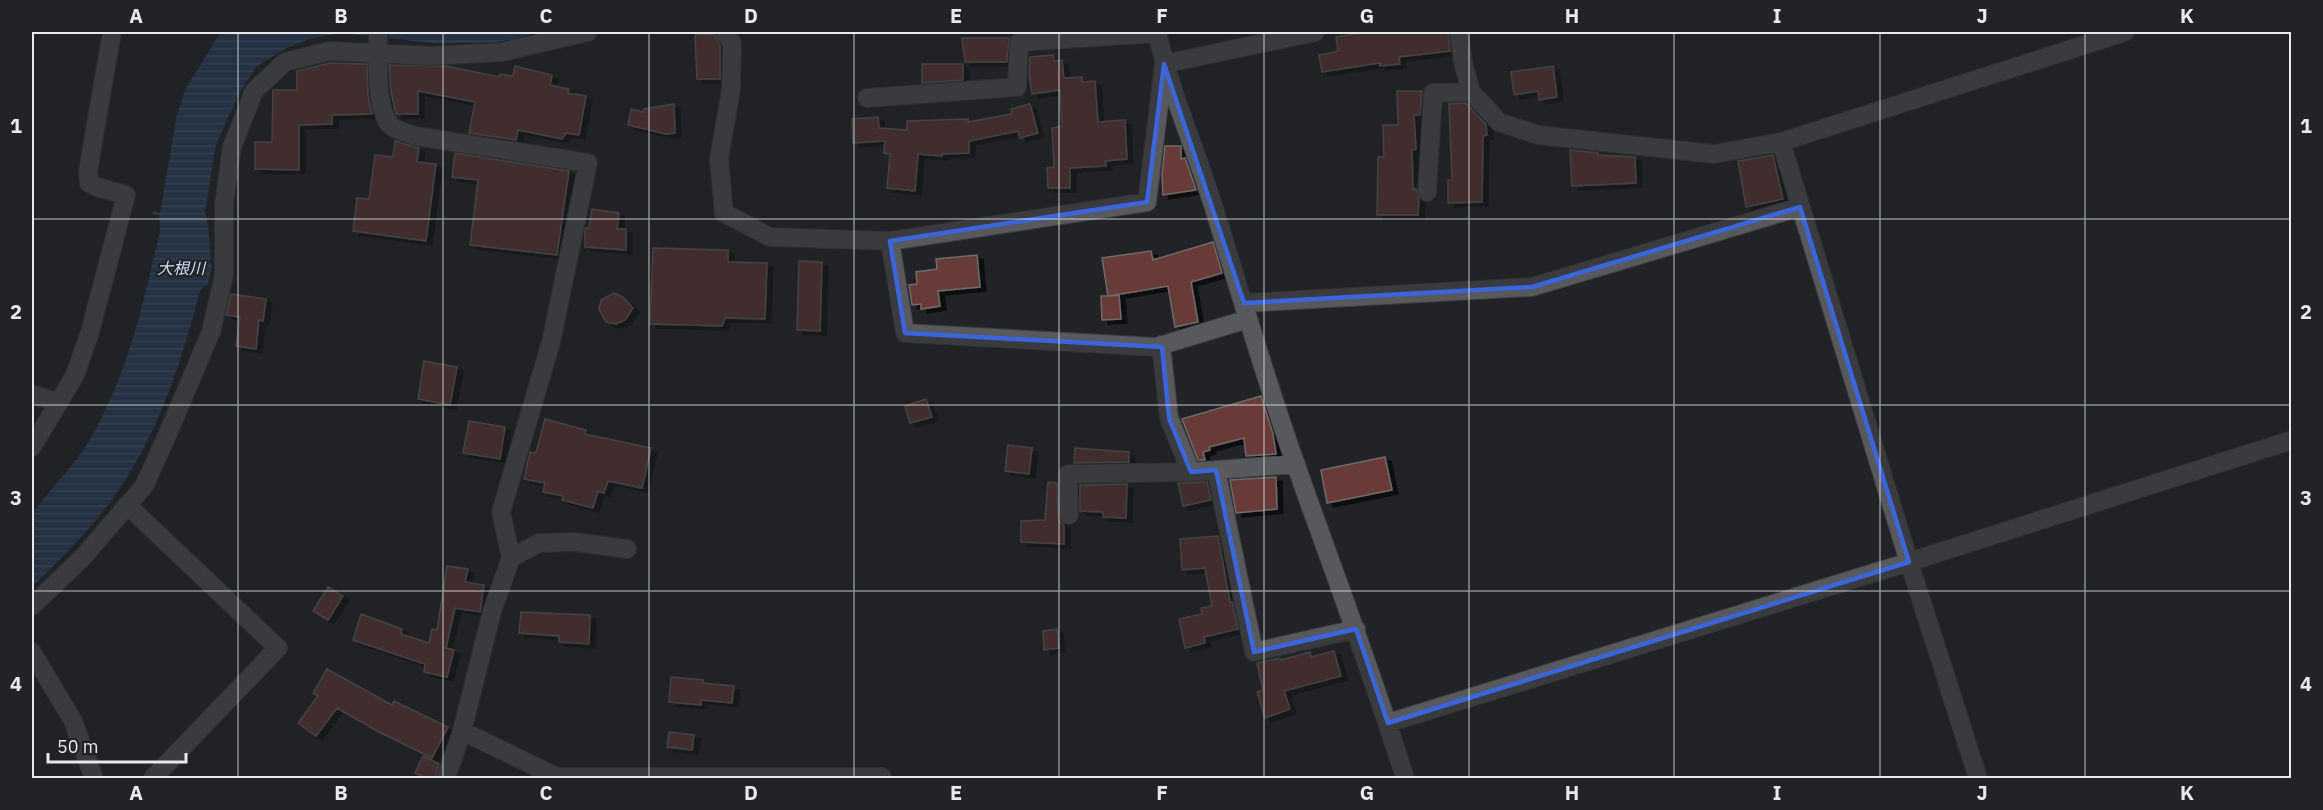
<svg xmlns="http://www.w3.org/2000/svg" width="2323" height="810" font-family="'IBM Plex Sans','Noto Sans JP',sans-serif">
	<defs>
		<pattern id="water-rules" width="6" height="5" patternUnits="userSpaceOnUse" patternTransform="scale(1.5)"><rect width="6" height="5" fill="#2c4566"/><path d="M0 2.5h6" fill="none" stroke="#4b607c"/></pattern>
		<filter id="shadow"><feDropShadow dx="6" dy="4" stdDeviation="0" flood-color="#0009"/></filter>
	</defs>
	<rect width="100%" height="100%" fill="#212326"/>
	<path fill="url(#water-rules)" d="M221,32H538L514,39L492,43H434L340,33L309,39L285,49L256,67L240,92L216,144L205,213C209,221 211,253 210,262L212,264L208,285L204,286L200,291C184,354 162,422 127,477C102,518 66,554 32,587V514C51,488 74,466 91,438C122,383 140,321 153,260C157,246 162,230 159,215L152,214L153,211L160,213L177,114L186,88Z"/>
	<path fill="#683b39" stroke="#6f6a69" stroke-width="1.5" filter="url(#shadow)" d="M1369,32H1448L1450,51L1399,57L1400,64L1380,66V63L1322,72L1319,55L1338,51L1336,37Z
		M714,34L720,45V79H697L695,35Z
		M962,38H1009L1007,62H965Z
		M1053,55L1054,61L1062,60L1064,78L1082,77V82L1095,81L1098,122L1125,120L1127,159L1105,161L1106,166L1070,168V188H1048L1047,168L1054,167L1052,128L1062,126L1060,90L1032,94L1029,74L1030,57Z
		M330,63L367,64L368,95L372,114L332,115V124L299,125V170L255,169V142H272L273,90H297V71Z
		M922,64H963V80L922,83Z
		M389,65L446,66L499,77L500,74L513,76L515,66L552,75L550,85L569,89L568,93L586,96L579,135L566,133L562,139L518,130L516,140L469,133L475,102L418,91V114H396L391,92Z
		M1553,66L1557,97L1539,100L1538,91L1514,95L1511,72Z
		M1397,91H1422L1420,115H1414L1416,149L1412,150L1413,189H1416L1419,199L1418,215H1377L1378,157H1384L1383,125H1398Z
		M1466,103L1486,125L1487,135L1483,136L1482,202L1448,203V180H1452L1449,104Z
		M674,104L675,133L666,134L628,125L631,109L643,112L644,109Z
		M1030,104L1038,133L1020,138L1018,131L969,141V153L942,154V156L918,154L915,191L887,188L890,154L884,153L885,141L853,143L852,119L878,117L879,128L907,130V121L968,119V122L1012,114L1011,109Z
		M395,141L419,148L417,162L436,164L426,241L353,231L357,198L369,199L375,155L393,157Z
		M1165,146H1181V159L1185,158L1196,190L1163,195L1162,175Z
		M1570,150L1598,153V155L1635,157L1636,183L1572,186Z
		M455,153L569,171L557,255L470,245L478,180L452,177Z
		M1773,155L1783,199L1746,207L1738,161Z
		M592,209L619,213L617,229H626V250L585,247V231L586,228H589Z
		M1213,242L1222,273L1191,282L1198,322L1175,327L1168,286L1109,296L1119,295L1121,319L1102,320L1101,296H1108L1102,258L1151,251L1153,260Z
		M653,248L728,250V262L767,263L765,319L725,318L722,326L650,324Z
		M977,255L980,287L938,291L940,306L921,309V304L912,305L909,285L917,284L916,272L937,269L936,259Z
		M799,261L822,262L820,331L797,330Z
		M614,293L623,297L633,308L625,320L616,324L606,322L599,309L601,300Z
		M231,294L266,299L263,321L259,320L256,349L236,346L240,317L226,315Z
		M424,361L457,367L450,405L418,399Z
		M1261,396L1273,434L1276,454L1246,456L1244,438L1209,447L1210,450L1203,452L1205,460H1198L1182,419Z
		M926,399L932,417L910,423L905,406Z
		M545,419L586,430L585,434L651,448L642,488L608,481L604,493L598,491L593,508L562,500L563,496L543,492L545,483L524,479L530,452L536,453Z
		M469,421L505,427L500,459L463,453Z
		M1008,445L1032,448L1029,474L1005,471Z
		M1075,448L1129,452V462L1074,463Z
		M1385,457L1392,490L1327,503L1321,470Z
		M1276,477L1277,509L1236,513L1230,480Z
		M1048,482L1057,483L1058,515L1060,521L1064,525V544L1021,542V521L1045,520Z
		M1207,482L1211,500L1183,506L1178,483Z
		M1127,484L1126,518L1103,517V512L1080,511V485Z
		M1218,536L1230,602H1232L1238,629L1204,637L1205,643L1185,648L1179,619L1202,614L1201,608L1212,606L1205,568L1182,570L1180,539Z
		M447,566L468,569L465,582L484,585L480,612L455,608L446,648L454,650L447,677L424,672L425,664L353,640L361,614L402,629L401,634L429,643L432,629L437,630Z
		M328,587L343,596L328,620L313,611Z
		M521,612L590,615L589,644L559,642V636L519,633Z
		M1057,629L1059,648L1044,650L1043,631Z
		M1334,651L1341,676L1284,691L1290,709L1265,718L1257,692L1263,690L1257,663L1280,658L1281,660L1310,652L1311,657Z
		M327,669L392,705L394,701L448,727L432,758L379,732L337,708L316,736L298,723L318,696L313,693Z
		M671,677L703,680V683L734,686L732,703L701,700V705L669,702Z
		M669,732L694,735L692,750L667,747Z
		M423,756L439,764L435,778H426L415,773Z"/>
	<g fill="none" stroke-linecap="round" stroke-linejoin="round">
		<g stroke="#3b3d3f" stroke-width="20">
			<path id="minor" d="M378,32C378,54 375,108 390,125C396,131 408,133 416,136L588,163L551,342L501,512L511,558L492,611L462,731L446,778
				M725,32L732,43L731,89L719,159L724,213L770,237L890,241L1147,202L1164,64L1315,32
				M1157,32C1171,94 1195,148 1214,208C1239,290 1264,373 1292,454C1330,562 1371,669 1405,778
				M1459,32L1463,62L1471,92L1499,122L1538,135L1714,154L1781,142
				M867,98L1017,87L1019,42L1157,33
				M1427,192L1433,93L1471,92
				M890,241L905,333L1156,347L1248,319
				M1244,303L1532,287L1800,207
				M1161,345L1169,418L1191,472L1296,464
				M32,394L59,403
				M32,447L75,375L90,332L126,195L97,187L89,183L88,171L112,32
				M1216,470L1254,652L1356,629
				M127,505L278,648L153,778
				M1069,515L1068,474L1191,472
				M511,558L539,543L575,542L627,549
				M32,606L83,557L144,486L166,438L211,332L224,275V204L232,147L254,91L285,62L330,51L431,56L502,52L588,32
				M32,652L73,721L94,778
				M1388,723L1909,562L2292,440
				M462,731L557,777H882V778
				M1978,778L1909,562L1781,142L2125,32"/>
		</g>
		<use href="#minor" stroke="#57595d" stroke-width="18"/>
	</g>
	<path d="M0 0H2323V810H0ZM1164,64L1244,303L1532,287L1800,207L1909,562L1388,723L1356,629L1254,652L1216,470L1191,472L1169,418L1162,347L905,333L890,241L1147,202Z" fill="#212326" fill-opacity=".55" fill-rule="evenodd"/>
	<path fill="none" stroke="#3b65db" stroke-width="4.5" stroke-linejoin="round" d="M1164,64L1244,303L1532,287L1800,207L1909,562L1388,723L1356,629L1254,652L1216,470L1191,472L1169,418L1162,347L905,333L890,241L1147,202Z"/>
	<path fill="none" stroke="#e7e9eb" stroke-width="1.5" stroke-opacity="0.55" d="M238,32V778M443,32V778M649,32V778M854,32V778M1059,32V778M1264,32V778M1469,32V778M1674,32V778M1880,32V778M2085,32V778M32,219H2292M32,405H2292M32,591H2292"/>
	<g text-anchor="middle" stroke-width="4.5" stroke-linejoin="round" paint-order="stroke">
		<g font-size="16" font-style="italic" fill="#ccdef6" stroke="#212326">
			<text x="181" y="274">大根川</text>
		</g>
	</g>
	<rect width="2323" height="810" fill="none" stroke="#212326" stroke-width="66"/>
	<path d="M48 753v9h138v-9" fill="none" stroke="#e7e9eb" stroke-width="3"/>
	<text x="57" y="753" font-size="18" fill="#e7e9eb" stroke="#212326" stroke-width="4.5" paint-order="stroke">50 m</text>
	<rect x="33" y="33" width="2257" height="744" fill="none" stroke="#e7e9eb" stroke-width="2"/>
	<g font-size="20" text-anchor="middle" font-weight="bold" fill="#e7e9eb">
		<text x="136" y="23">A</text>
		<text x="341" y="23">B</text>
		<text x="546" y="23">C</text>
		<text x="751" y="23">D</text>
		<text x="956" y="23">E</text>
		<text x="1162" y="23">F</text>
		<text x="1367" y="23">G</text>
		<text x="1572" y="23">H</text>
		<text x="1777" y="23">I</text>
		<text x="1982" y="23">J</text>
		<text x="2187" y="23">K</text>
		<text x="16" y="133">1</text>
		<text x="2306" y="133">1</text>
		<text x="16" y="319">2</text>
		<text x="2306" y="319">2</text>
		<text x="16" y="505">3</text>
		<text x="2306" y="505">3</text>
		<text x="16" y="691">4</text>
		<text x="2306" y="691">4</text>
		<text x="136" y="800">A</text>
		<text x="341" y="800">B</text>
		<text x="546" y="800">C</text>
		<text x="751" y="800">D</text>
		<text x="956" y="800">E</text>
		<text x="1162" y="800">F</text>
		<text x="1367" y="800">G</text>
		<text x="1572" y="800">H</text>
		<text x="1777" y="800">I</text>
		<text x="1982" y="800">J</text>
		<text x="2187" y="800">K</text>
	</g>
</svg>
